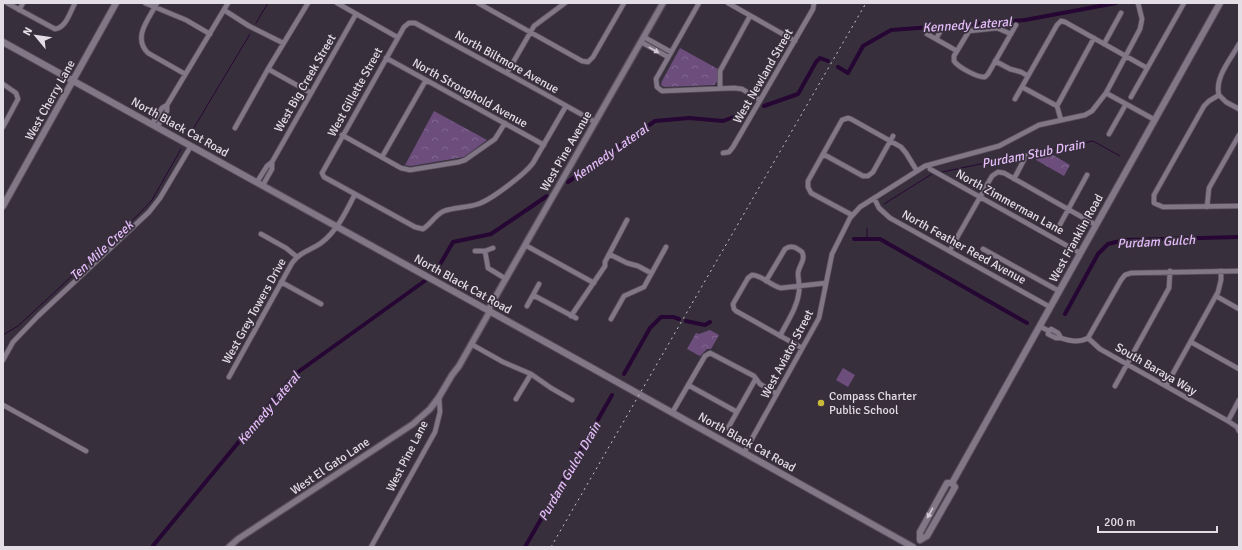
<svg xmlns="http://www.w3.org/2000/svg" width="1242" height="550" font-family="Signika,sans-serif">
	<defs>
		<pattern id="park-crowns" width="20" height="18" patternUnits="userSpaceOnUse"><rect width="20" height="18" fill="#6c4d7c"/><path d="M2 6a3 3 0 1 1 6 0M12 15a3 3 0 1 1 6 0" fill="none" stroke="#81668f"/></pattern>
	</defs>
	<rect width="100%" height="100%" fill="#382f3d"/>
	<path fill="#6c4d7c" d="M843,368L855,375L848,387L836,380Z"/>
	<path fill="url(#park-crowns)" d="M680,48L718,69L717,82L714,85L664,87L661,85L662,81Z
		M434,111L487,140L464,157L411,166L405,165Z
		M1053,155L1070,165L1064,176L1036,160L1037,158Z
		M710,330L719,335L711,349H707L700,356L687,349L696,333L699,334Z"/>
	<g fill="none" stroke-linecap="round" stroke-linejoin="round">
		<path stroke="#260633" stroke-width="1" d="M256,23L268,3
			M189,136L250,34
			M1027,154L1093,141L1120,156
			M942,172L1024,155
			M884,204L932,174
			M867,228V239
			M3,335L18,326L139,214L152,200L181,149"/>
		<path stroke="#260633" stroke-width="4" d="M838,67L848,73L863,46L891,30L1025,20L1116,3
			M764,106L798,94L816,62L820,58L828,61
			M568,182L655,121L689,118L723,121L747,112
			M854,239H880L1027,323
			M435,273L453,242L491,234L547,196
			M1065,314L1098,254L1108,244L1124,240L1239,237
			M686,321L705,325L710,322
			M624,374L650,328L661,317H673L679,319
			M152,547L289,381L298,372L426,280
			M525,547L612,395"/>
		<g stroke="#574e5a" stroke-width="6">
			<path id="minor" d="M7,3L55,29C66,28 70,12 75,3
				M145,3L186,20L210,34
				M157,3C149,19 132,37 148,53L185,74
				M337,3L397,37
				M478,3L582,61L588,62L593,57L624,3
				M699,3L656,79L657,87L662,91L734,88L742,89L760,100
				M728,3L795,41
				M19,10L23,3
				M224,10L249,26L283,43
				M927,34L957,51
				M1011,34L997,28L969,31L954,56V61C958,67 978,78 985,77L988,74L1016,25
				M644,37L671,52
				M936,39L941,30
				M641,42L668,57
				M1104,44L1121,13
				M1239,44C1231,59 1214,78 1219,95L1209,101L1204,106L1154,195V203L1163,207L1239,206
				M386,58L544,145
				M995,61L1010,69L1021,72L1028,76
				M268,69L311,93
				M507,73L534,26L565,3
				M3,84L16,93L18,99L3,127
				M1022,87L1057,106L1061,120
				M720,88V71L750,16
				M1106,93L1155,120
				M1219,95L1226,102L1239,109
				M1131,97L1184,3
				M1015,99L1057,25L1061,21L1065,22L1147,68
				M167,105L228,3
				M566,106L533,163C525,174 491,200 478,204C467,208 455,207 444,211C435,215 431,224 423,229L415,227L324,177L322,173L404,27L409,23H415C475,56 535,88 595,122
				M1057,106L1094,38
				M152,124L162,108L167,105V111L157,127
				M235,128L268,69L308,3
				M1109,134L1126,104
				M342,135L401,168L410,170L459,162L465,160L495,139L505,123
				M723,153L729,152L733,147L813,9L814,3
				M823,154L863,176H868L873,172L893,136
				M382,157L426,80
				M272,162L356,14
				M930,169L1080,253
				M1014,179L1026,156
				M257,182L267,166L272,162V169L263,185
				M874,198L879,208L890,218L1050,307
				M1207,207L1209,188L1239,135
				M852,215L811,193L808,187V181L842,120L848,118L851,119L901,147L906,153L917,171
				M1057,230L1087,175
				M261,234L286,248L297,257
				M525,245L594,283
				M983,249L1059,291
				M950,250L992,176L998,172L1004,173L1096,225
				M475,251H485L493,248
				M485,251L488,268L506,279
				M609,254L627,263L638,266L651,273
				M766,281L785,249C791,244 797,248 802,252C806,260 799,265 798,273C798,279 800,286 799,292C797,308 787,322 780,336
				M281,282L321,304
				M533,295L576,318
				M1216,296L1239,309
				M527,306L539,284
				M571,316L605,266V262L627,220
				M611,319L624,296L644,287L666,247
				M1039,326L1049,331L1048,334L1056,338H1061L1058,333L1051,329L1049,331
				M1061,338C1070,341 1079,343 1088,338L1100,349L1228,421L1237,427L1239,431
				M1088,338L1121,280L1125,275L1131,273L1239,271
				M1191,342L1239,369
				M471,344L503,362L531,374L551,388L572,400
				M802,348L736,311L734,309L733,304L748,278L752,275C762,275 771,286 781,288L826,283
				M3,360L13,342L38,316L149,212L160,198L191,146
				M229,377L292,263C301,251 310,251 321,243C337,231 346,212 355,194
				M688,385L737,412
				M1115,386L1169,288L1170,271
				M1166,386L1218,292L1221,280V271
				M516,399L531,374
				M3,405L86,451
				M672,413L705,356L710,353L754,376L760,384L777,394
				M1228,421L1239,400
				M728,428L755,380
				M744,453L819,318L832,254L850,218L860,207L925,166L999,146L1039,125L1085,115L1092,111L1106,93L1140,29L1142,19L1138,3
				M371,547L435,432L440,412L439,397"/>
		</g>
		<g stroke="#574e5a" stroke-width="8">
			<path id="tertiary" d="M488,310L663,3
				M229,547L238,539L413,424L430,409L439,397L452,375L459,366L490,311"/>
		</g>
		<g stroke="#574e5a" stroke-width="8">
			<path id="secondary" d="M3,42L558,349L913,547
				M3,206L116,3
				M952,483L955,487L927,536L920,540V532L947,483H952L956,476L1220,3"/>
		</g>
		<use href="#minor" stroke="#827787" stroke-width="4.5"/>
		<use href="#tertiary" stroke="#827787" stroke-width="5.5"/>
		<use href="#secondary" stroke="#827787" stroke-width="6"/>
		<path stroke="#c9c3cc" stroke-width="1" stroke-dasharray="2 4" stroke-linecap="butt" d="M551,547L866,3"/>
	</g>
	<defs><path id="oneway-solid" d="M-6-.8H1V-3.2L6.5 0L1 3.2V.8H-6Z"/></defs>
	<g fill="#d0c9d3">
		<use href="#oneway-solid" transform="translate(654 50) rotate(29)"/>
		<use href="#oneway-solid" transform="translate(930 513) rotate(119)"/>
	</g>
	<circle fill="#caba3a" stroke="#382f3d" stroke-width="1.5" cx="821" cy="403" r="4"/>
	<g text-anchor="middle" stroke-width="3.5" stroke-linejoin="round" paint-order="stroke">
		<g font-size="12" fill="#e3dde6" stroke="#382f3d">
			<text transform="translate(507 62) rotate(29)" y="4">North Biltmore Avenue</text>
			<text transform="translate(763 76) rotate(-60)" y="4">West Newland Street</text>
			<text transform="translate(305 83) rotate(-60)" y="4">West Big Creek Street</text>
			<text transform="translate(355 92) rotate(-61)" y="4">West Gillette Street</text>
			<text transform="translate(470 93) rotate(29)" y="4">North Stronghold Avenue</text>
			<text transform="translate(50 100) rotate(-61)" y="4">West Cherry Lane</text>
			<text transform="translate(180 127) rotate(29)" y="4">North Black Cat Road</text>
			<text transform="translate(566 151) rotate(-60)" y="4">West Pine Avenue</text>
			<text transform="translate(1010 202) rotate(29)" y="4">North Zimmerman Lane</text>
			<text transform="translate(1076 238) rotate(-61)" y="4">West Franklin Road</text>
			<text transform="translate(964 247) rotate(29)" y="4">North Feather Reed Avenue</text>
			<text transform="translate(463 284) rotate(29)" y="4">North Black Cat Road</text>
			<text transform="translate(254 311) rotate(-61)" y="4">West Grey Towers Drive</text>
			<text transform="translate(787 354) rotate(-62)" y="4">West Aviator Street</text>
			<text transform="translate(1156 369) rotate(30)" y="4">South Baraya Way</text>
			<text transform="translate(747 442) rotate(29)" y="4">North Black Cat Road</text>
			<text transform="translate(407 456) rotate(-63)" y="4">West Pine Lane</text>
			<text transform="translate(330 466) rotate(-34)" y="4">West El Gato Lane</text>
		</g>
		<g font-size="12" fill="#e3dde6" stroke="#382f3d" text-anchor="start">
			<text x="829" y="400">Compass Charter<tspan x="829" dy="14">Public School</tspan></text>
		</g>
		<g font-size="13" font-style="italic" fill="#e4bcf9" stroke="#382f3d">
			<text transform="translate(967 24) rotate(-4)" y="5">Kennedy Lateral</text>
			<text transform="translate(610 152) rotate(-35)" y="5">Kennedy Lateral</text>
			<text transform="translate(1033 153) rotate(-11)" y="5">Purdam Stub Drain</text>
			<text transform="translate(1156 241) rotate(-3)" y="5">Purdam Gulch</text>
			<text transform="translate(101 250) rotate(-43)" y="5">Ten Mile Creek</text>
			<text transform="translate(268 408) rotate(-50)" y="5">Kennedy Lateral</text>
			<text transform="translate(569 471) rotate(-60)" y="5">Purdam Gulch Drain</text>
		</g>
	</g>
	<rect width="1242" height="550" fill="none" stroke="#e3dde6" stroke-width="8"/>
	<g transform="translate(36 36) rotate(299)" stroke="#382f3d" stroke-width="3" paint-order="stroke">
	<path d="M0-3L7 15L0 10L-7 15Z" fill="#e3dde6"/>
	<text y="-6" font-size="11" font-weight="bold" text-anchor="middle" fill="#e3dde6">N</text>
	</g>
	<path d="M1098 526v6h119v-6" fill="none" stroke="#e3dde6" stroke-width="2"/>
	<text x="1104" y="526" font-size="12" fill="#e3dde6" stroke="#382f3d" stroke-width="3" paint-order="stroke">200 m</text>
</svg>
